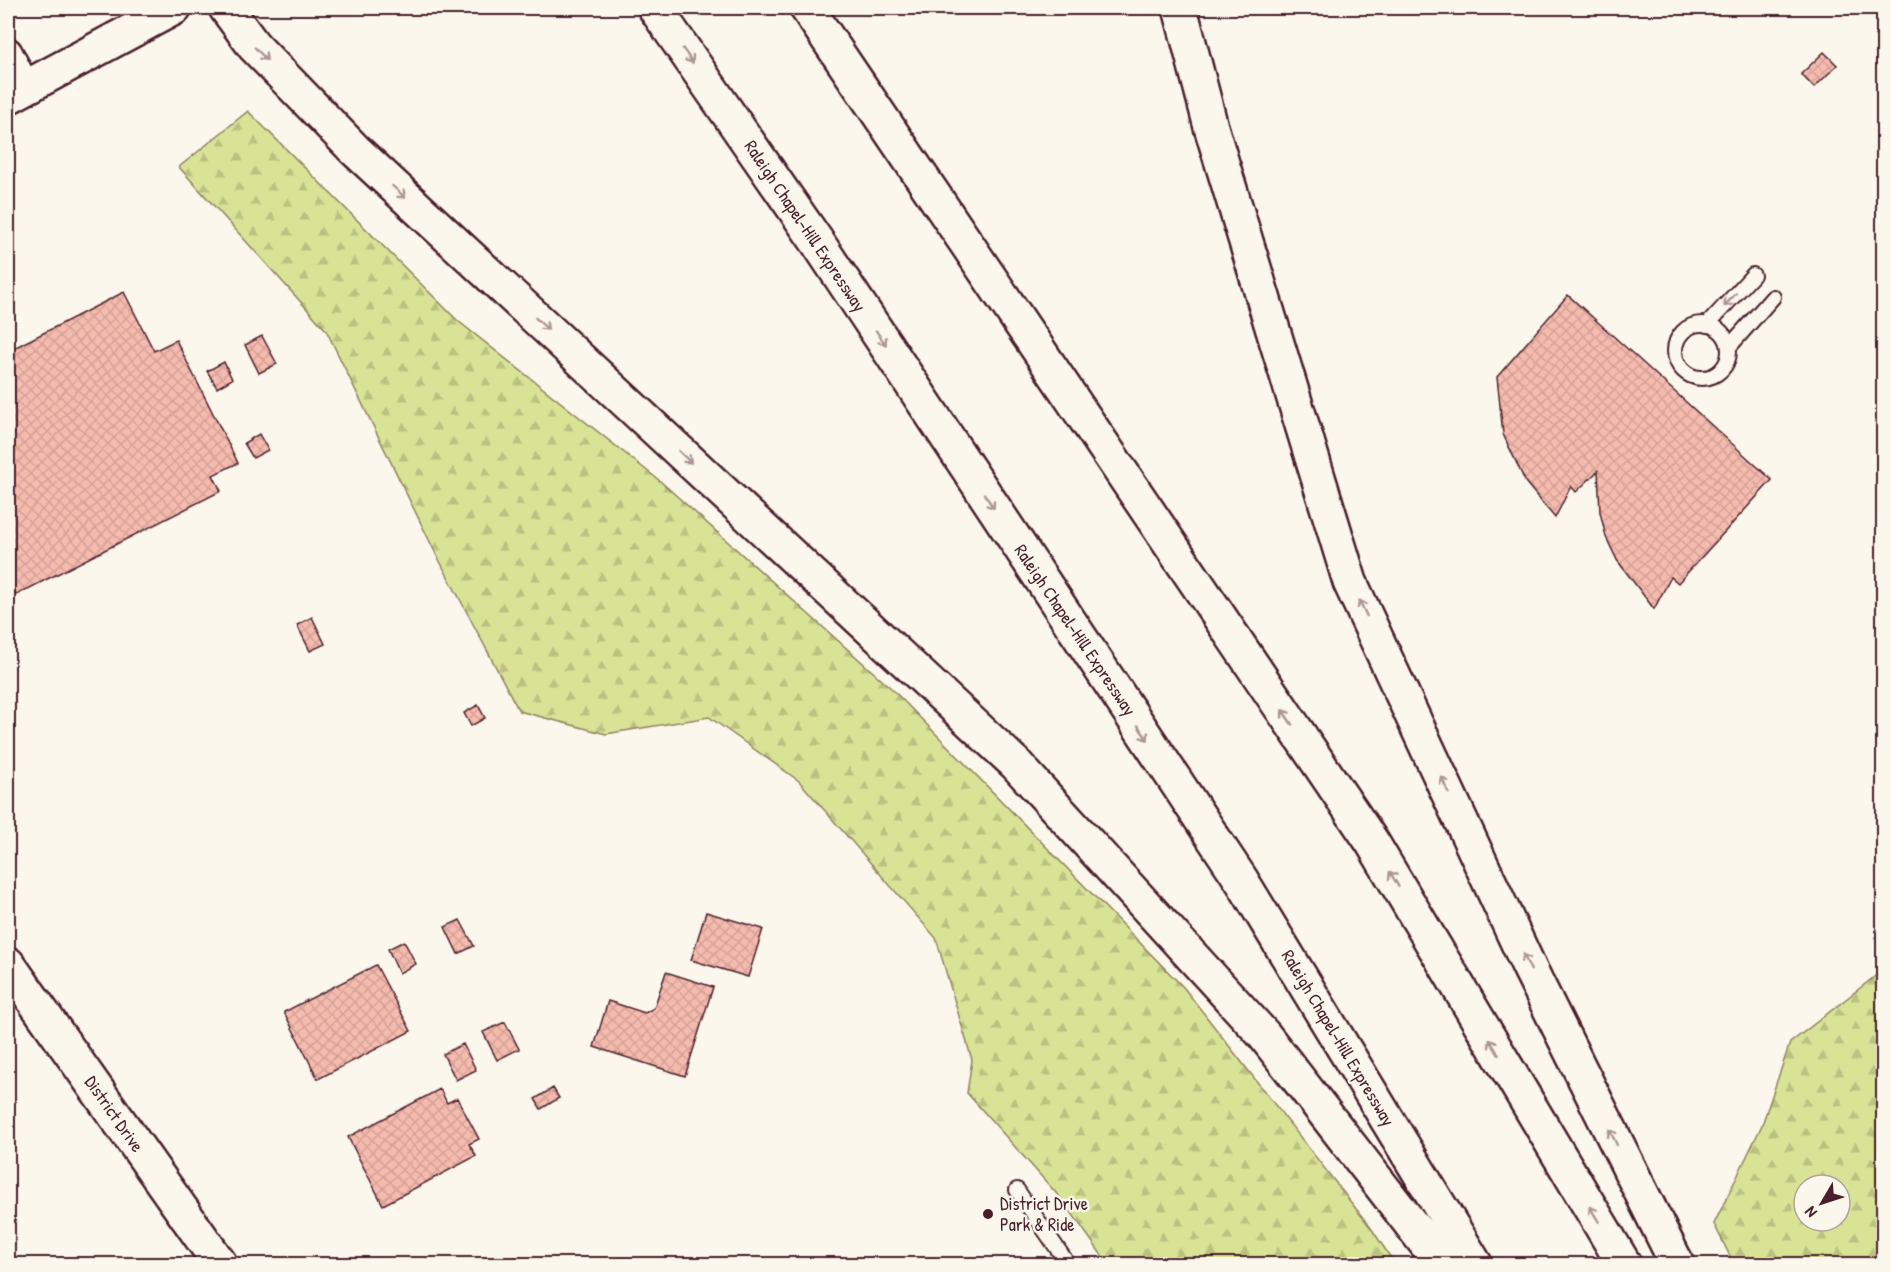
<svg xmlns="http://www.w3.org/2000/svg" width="1891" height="1272" font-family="'Patrick Hand',sans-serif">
	<defs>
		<pattern id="forest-firs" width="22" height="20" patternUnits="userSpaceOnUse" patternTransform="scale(1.5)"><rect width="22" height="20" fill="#d8e396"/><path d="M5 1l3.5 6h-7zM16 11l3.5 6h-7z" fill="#bbc281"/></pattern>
		<pattern id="building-cross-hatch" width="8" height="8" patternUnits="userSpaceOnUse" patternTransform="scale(1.5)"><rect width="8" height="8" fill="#f5bbae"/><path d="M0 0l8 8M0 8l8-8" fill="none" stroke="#d4a096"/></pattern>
	</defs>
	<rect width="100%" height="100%" fill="#fbf7ec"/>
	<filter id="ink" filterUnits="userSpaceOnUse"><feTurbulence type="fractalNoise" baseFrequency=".0167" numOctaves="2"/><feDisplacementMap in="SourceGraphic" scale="12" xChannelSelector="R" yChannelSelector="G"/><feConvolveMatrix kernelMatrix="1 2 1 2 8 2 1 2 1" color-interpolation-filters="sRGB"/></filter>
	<g filter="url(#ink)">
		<path fill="url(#forest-firs)" stroke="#918160" stroke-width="1.5" fill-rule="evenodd" d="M248,111L458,321L660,481L892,689L1184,988L1371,1228L1395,1264H1108L1064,1202L967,1093L972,1060L936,938L799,781L709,717L606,734L519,711L435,552L326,330L179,167Z
			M1883,970V1264H1734L1714,1224L1762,1125L1790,1043ZM1804,1185H1840V1221H1804Z"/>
		<path fill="url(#building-cross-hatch)" stroke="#4a1f2b" stroke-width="1.5" d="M1824,52L1837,65L1814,88L1801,74Z
			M124,292L154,351L176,340L238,463L213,475L221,491L16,595L8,580V351Z
			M1568,295L1772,480L1678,583L1671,577L1654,609L1617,560L1606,537L1600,512L1598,471L1576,492L1571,486L1555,518L1526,483L1503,434L1497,377Z
			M262,336L277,364L259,373L245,345Z
			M224,362L232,379L217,388L207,371Z
			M259,434L268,450L253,458L244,443Z
			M312,617L325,644L310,651L297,625Z
			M478,705L485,718L471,726L464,713Z
			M706,912L763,929L748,977L691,960Z
			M460,920L474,946L458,954L445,927Z
			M404,941L416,964L399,973L388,949Z
			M376,965L411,1031L318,1079L284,1012Z
			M666,972L713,987L685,1076L594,1047L608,1001L645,1013L654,1008Z
			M505,1022L519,1049L497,1060L483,1032Z
			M463,1044L476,1070L456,1080L443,1054Z
			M553,1088L559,1098L541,1109L535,1099Z
			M440,1089L447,1103L457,1098L479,1139L469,1144L476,1156L383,1205L348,1137Z"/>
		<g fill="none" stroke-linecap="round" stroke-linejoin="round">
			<g stroke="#4a1f2b" stroke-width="18">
				<path id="lane" d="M1675 351a27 27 0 1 1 54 0a27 27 0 1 1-54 0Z
					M1707,325L1753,275
					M1729,347L1773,297
					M1017,1190L1068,1264"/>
			</g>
			<g stroke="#4a1f2b" stroke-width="32">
				<path id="street" d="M8,52L26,87"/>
			</g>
			<g stroke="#4a1f2b" stroke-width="38">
				<path id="secondary" d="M8,964L220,1264"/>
			</g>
			<g stroke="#4a1f2b" stroke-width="38">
				<path id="primary" d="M8,97L174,8"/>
			</g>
			<g stroke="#4a1f2b" stroke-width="38">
				<path id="highway" d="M226,8L254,46L355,150L1016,764L1264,1035L1442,1264
					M655,8L818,243L1242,881L1475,1264
					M807,8L1372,842L1624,1264
					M1180,8L1211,127L1350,582L1530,969L1677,1264"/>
			</g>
			<use href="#lane" stroke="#fbf7ec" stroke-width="14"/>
			<use href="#street" stroke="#fbf7ec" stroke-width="27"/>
			<use href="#secondary" stroke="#fbf7ec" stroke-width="33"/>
			<use href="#primary" stroke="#fbf7ec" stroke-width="33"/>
			<use href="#highway" stroke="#fbf7ec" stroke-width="33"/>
		</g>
		<defs><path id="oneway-shaft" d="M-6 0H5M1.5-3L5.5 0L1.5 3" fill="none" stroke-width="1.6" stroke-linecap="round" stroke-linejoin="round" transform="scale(1.5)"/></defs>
		<g stroke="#ab9695">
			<use href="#oneway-shaft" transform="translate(261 54) rotate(46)"/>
			<use href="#oneway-shaft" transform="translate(688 56) rotate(55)"/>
			<use href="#oneway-shaft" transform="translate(399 192) rotate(43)"/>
			<use href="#oneway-shaft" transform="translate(1730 300) rotate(132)"/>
			<use href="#oneway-shaft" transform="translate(542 324) rotate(43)"/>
			<use href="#oneway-shaft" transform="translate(881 338) rotate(56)"/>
			<use href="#oneway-shaft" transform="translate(685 457) rotate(43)"/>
			<use href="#oneway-shaft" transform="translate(989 501) rotate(56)"/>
			<use href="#oneway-shaft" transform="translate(1363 608) rotate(-115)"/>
			<use href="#oneway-shaft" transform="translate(1287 717) rotate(-124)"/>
			<use href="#oneway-shaft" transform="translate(1143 733) rotate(56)"/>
			<use href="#oneway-shaft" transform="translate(1445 785) rotate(-115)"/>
			<use href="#oneway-shaft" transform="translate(1394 879) rotate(-121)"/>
			<use href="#oneway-shaft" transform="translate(1527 962) rotate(-115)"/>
			<use href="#oneway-shaft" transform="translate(1494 1047) rotate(-121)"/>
			<use href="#oneway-shaft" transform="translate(1613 1137) rotate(-116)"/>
			<use href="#oneway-shaft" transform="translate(1594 1214) rotate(-121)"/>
		</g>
	</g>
	<circle fill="#4a1f2b" stroke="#fbf7ec" stroke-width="2" cx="988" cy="1214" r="6"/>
	<g text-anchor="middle" stroke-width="5" stroke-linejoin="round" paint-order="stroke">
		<g font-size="18" fill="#4a1f2b" stroke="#fbf7ec">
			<text transform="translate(805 226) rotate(56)" y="6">Raleigh Chapel–Hill Expressway</text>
			<text transform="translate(1075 630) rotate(56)" y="6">Raleigh Chapel–Hill Expressway</text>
			<text transform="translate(1338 1038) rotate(59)" y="6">Raleigh Chapel–Hill Expressway</text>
			<text transform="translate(114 1114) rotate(55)" y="6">District Drive</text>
		</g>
		<g font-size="18" fill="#4a1f2b" stroke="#fbf7ec" text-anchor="start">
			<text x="1000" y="1210">District Drive<tspan x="1000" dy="21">Park &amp; Ride</tspan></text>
		</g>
	</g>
	<rect width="1891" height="1272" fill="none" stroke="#fbf7ec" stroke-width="30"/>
	<rect x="15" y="15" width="1861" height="1242" fill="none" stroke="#4a1f2b" stroke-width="2" filter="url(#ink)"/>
	<g transform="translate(1822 1203) rotate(231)"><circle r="28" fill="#fbf7ec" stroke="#b4a19f" stroke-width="1.5"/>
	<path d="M0-4.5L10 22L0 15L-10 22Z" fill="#4a1f2b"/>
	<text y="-9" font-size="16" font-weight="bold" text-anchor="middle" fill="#4a1f2b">N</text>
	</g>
</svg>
